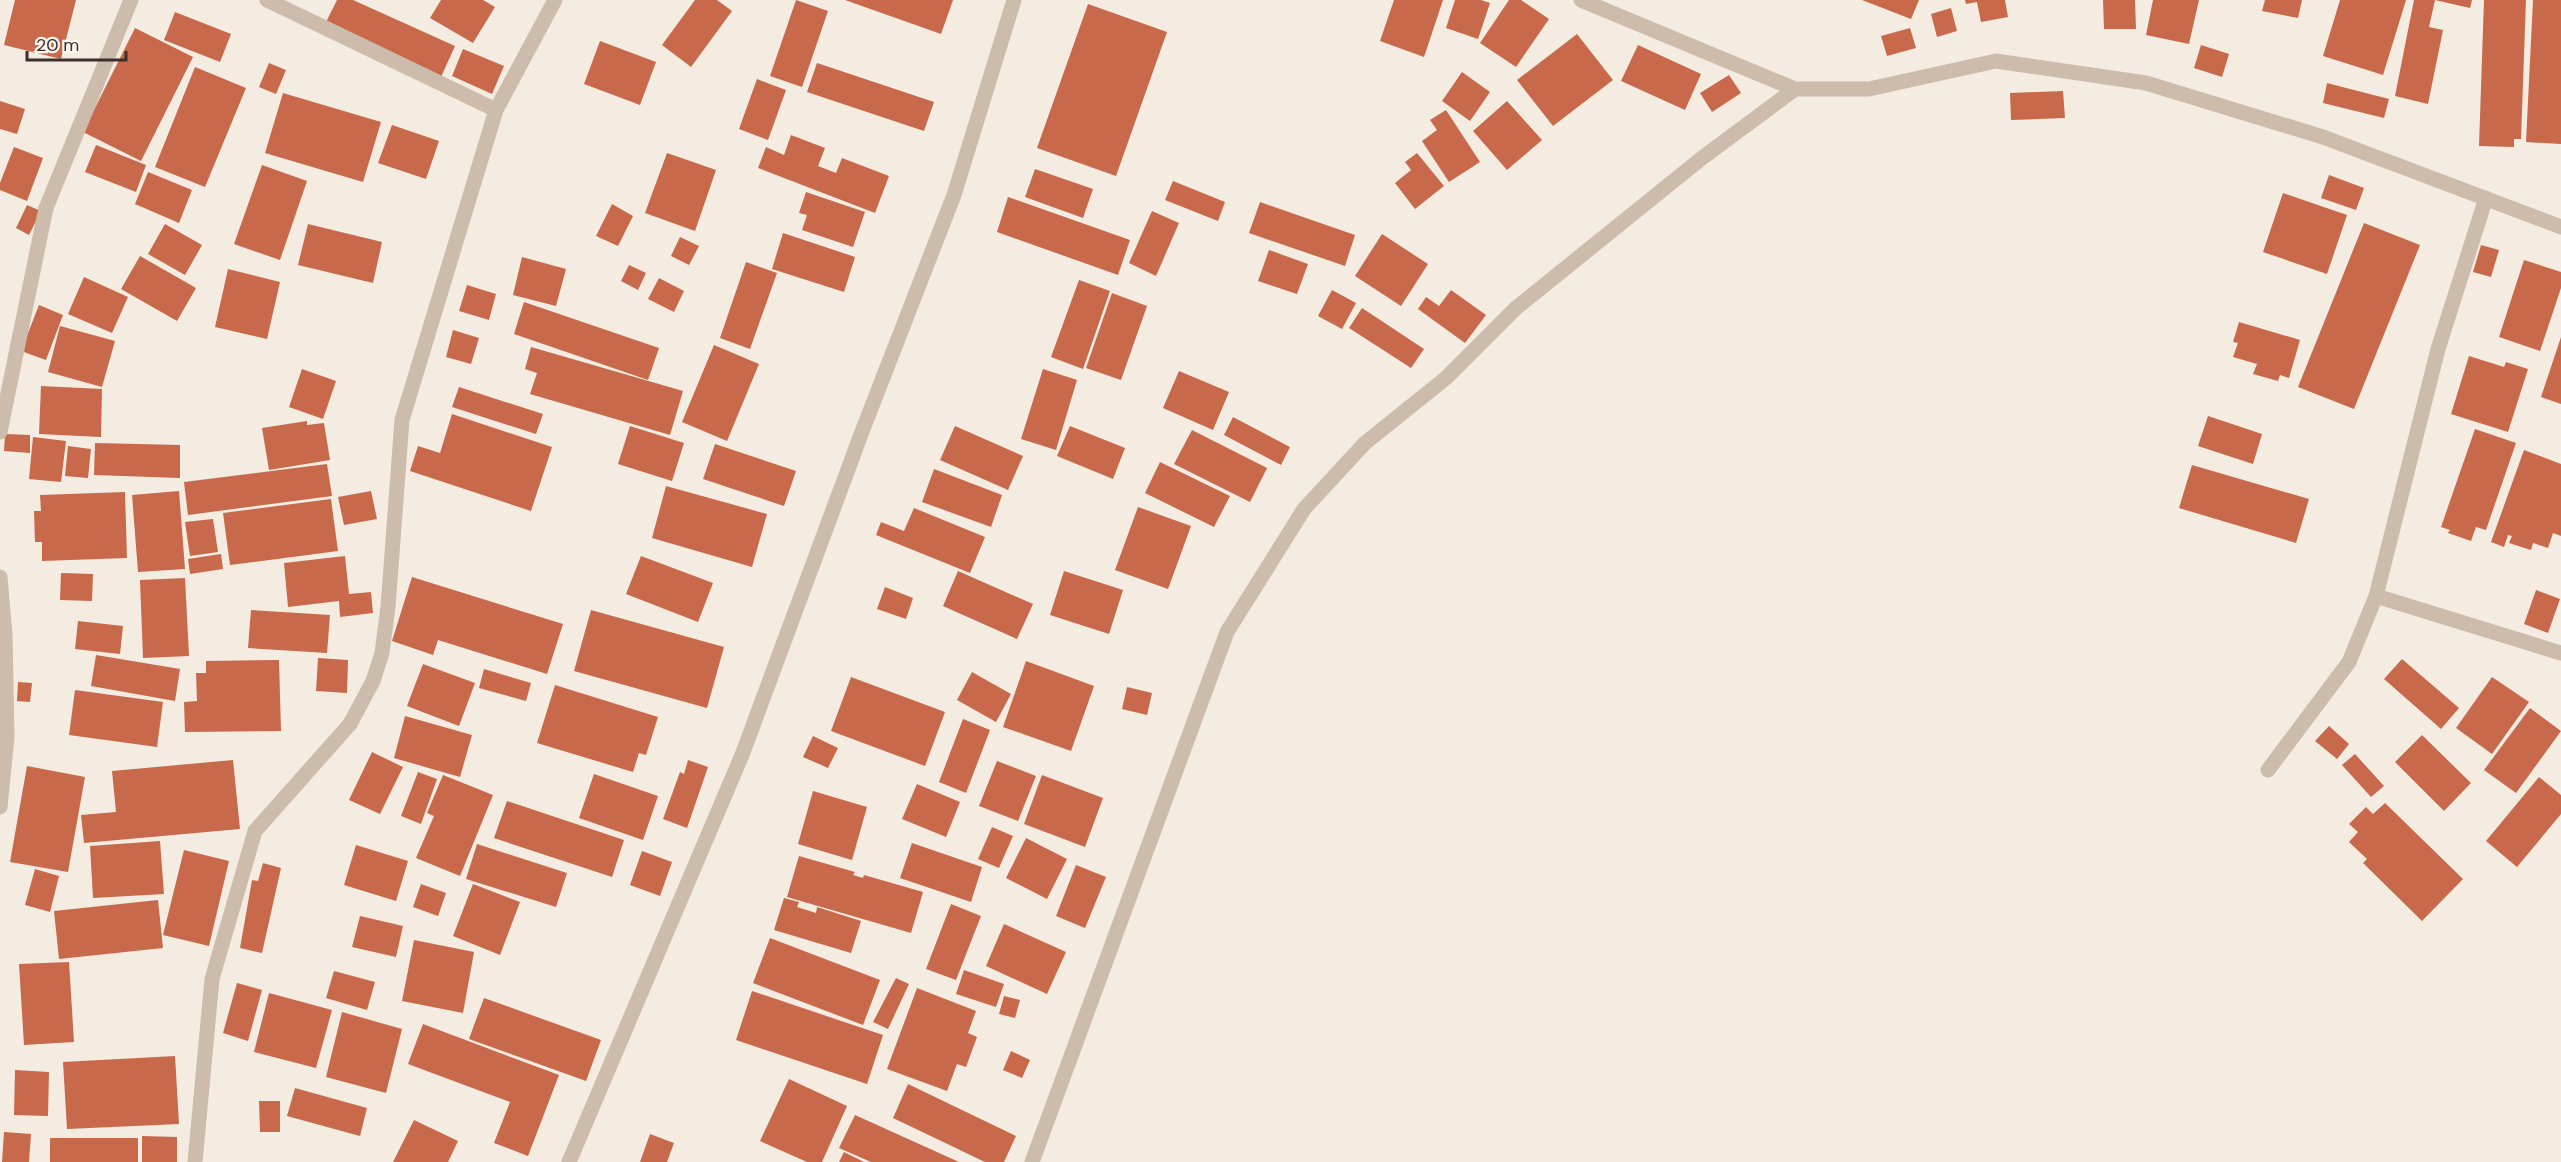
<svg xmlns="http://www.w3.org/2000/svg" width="2561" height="1162" font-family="'DM Sans',sans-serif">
	<rect width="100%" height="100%" fill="#f4ebe1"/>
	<path fill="#c8694b" d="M15,0H76L61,59L4,45Z
		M337,0H353L455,46L441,77L325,24Z
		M441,0H483L495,7L473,43L430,18Z
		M695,0H717L732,11L691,67L662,45Z
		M796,0L828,11L802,87L770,76Z
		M845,0H953L941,34Z
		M1394,0H1443L1424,57L1380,41Z
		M1455,0H1481L1490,3L1478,39L1446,28Z
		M1509,0H1521L1549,19L1516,67L1480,43Z
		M1862,0H1919L1911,19Z
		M1965,0H2005L2008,17L1981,22L1977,2L1966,4Z
		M2103,0H2135L2136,29H2104Z
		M2153,0H2199L2189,44L2146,35Z
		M2265,0H2302L2298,18L2262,11Z
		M2340,0H2406L2383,75L2323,56Z
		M2414,0H2435L2429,27L2443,30L2428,104L2395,96Z
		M2435,0H2472L2470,8Z
		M2484,0H2526L2521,139H2514V147L2479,146Z
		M2533,0H2561V144L2526,142Z
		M1088,4L1167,32L1116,176L1037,148Z
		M1951,8L1957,31L1937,37L1931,14Z
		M175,12L231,34L220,62L164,40Z
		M135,28L193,57L141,161L83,132Z
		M1910,28L1916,48L1887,56L1881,36Z
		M1577,34L1613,80L1553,126L1517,80Z
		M600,41L656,62L640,105L584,84Z
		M1638,45L1701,74L1685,110L1621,81Z
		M2201,45L2229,54L2222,77L2194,68Z
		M463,49L504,66L492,94L452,76Z
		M269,63L286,70L276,94L259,87Z
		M817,63L934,102L924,131L807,92Z
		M195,67L246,88L205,187L155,167Z
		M1462,72L1490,92L1470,121L1442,101Z
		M1729,75L1741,93L1712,112L1700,93Z
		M757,79L786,90L768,140L739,129Z
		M2327,83L2389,99L2384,118L2323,103Z
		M2063,91L2065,118L2011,120L2010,93Z
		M283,93L381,122L363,182L265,153Z
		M0,101L25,109L17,134L0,129Z
		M1507,101L1542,140L1507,170L1473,131Z
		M1446,110L1480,162L1449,182L1422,141L1437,130L1430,120Z
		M392,125L439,141L426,179L378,163Z
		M791,135L825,148L818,166L836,173L842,158L889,176L875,213L758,168L766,147L784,155Z
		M96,145L146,165L136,192L85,172Z
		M14,147L43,158L27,201L0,190V183Z
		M667,153L716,170L695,231L645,213Z
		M1417,153L1444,186L1415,209L1395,183L1411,170L1405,162Z
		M262,165L307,181L280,260L234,244Z
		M1035,169L1093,189L1083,218L1025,197Z
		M148,172L192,190L179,223L135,204Z
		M2329,175L2364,188L2356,210L2321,198Z
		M1173,181L1225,202L1218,221L1165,200Z
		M806,192L865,212L853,247L802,230L807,215L799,213Z
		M2283,193L2347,215L2327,274L2263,252Z
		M1008,197L1130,240L1118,275L997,232Z
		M1260,202L1355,235L1345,266L1249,233Z
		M612,204L633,216L618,246L596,236Z
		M27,205L41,211L29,235L16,228Z
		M1152,211L1179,223L1156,276L1129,263Z
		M2364,223L2420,245L2354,409L2298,387Z
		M165,224L202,245L185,275L148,254Z
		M308,224L382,242L373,283L298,265Z
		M783,233L855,257L844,292L772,269Z
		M1382,234L1428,264L1401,306L1355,276Z
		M680,237L699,246L689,265L671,256Z
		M2481,245L2499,250L2491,277L2473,272Z
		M1269,250L1308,264L1297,294L1258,281Z
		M140,256L196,288L177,321L121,289Z
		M522,257L566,269L556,306L513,295Z
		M2524,260L2561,272V288L2540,351L2499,337Z
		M746,262L777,273L750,349L720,338Z
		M629,265L646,273L638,290L621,281Z
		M228,269L280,282L267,339L215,327Z
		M84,277L128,297L112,333L68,314Z
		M659,278L684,291L674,312L648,299Z
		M1079,280L1110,291L1083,369L1051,357Z
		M467,285L496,294L489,320L459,311Z
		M1332,290L1356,303L1342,329L1318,316Z
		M1451,290L1486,315L1465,343L1418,309L1426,297L1439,306Z
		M1112,293L1147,306L1121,380L1086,368Z
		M524,302L659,348L648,380L514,334Z
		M39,305L63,315L46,360L21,351Z
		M1362,308L1424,349L1411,368L1349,328Z
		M2239,322L2300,340L2289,378L2280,375L2278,381L2253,374L2257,364L2233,357L2238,343L2233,342Z
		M60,326L115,341L102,387L48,372Z
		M453,330L479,338L471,364L446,357Z
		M2561,337V404L2541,397Z
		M714,345L759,364L727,441L682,422Z
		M531,347L683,391L670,435L530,394L537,373L525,369Z
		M2469,356L2504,367L2506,362L2528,369L2508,432L2451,414Z
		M302,369L336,381L323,419L289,407Z
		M1043,369L1077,380L1056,450L1021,439Z
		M1179,371L1229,392L1213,430L1163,408Z
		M41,386L102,389L101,437L39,434Z
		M459,387L543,414L536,434L452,407Z
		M452,414L552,447L531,511L410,471L418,446L440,453Z
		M2208,416L2262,434L2253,464L2198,446Z
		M1233,417L1290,447L1281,465L1224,435Z
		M307,421V425L324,423L330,460L269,470L262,428Z
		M630,426L684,443L672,481L618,464Z
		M955,426L1023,456L1008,490L940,460Z
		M1070,426L1125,448L1113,479L1057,456Z
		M2475,429L2516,443L2486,530L2476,527L2471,541L2448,533L2450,530L2441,527Z
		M1192,430L1267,468L1250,502L1174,464Z
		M5,434L30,435V453L4,451Z
		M33,437L66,441L61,482L29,479Z
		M95,443L180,445V478L94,475Z
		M715,444L796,471L784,506L703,479Z
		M68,446L91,449L88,478L65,476Z
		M2524,450L2561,464V536L2553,533L2548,548L2533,543L2531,550L2509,543L2512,536L2508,535L2504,547L2491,542Z
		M1160,462L1230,496L1214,527L1145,493Z
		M327,464L332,496L188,515L184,482Z
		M2192,465L2309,499L2296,543L2179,508Z
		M934,469L1002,495L991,527L922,502Z
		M666,486L767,514L752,567L652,538Z
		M179,491L185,569L138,572L132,495Z
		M371,491L377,519L344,525L338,497Z
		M125,492L127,558L42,561V542H35L34,511H41L40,495Z
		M331,499L338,551L230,565L223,513Z
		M1138,507L1191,526L1168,589L1115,570Z
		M914,508L985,537L970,573L876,535L881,522L904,531Z
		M213,519L218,552L190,556L185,522Z
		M221,554L223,569L190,574L188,559Z
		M345,556L349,594L371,592L373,613L340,617L339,601L288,607L284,563Z
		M641,556L713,583L698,622L626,594Z
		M958,571L1033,604L1017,639L943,606Z
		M1064,571L1123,590L1109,634L1050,615Z
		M61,573L93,574L92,601L60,600Z
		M412,577L563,624L547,674L438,640L433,655L392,641Z
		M185,578L189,656L143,658L140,580Z
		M885,587L913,598L906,619L877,609Z
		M2536,590L2560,599L2548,633L2524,624Z
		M251,610L330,615L327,653L248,648Z
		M591,610L724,647L707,708L574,671Z
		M78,621L123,626L120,654L75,649Z
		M96,655L180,669L175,701L91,686Z
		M318,658L348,660L347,693L316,691Z
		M2402,659L2459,708L2441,729L2384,679Z
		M279,660L281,731L185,732L184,702L197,701L196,673H206V661Z
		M1026,661L1094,686L1071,751L1003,727Z
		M423,664L475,683L459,726L407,706Z
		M484,669L531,683L526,701L479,688Z
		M972,672L1011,694L996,722L957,700Z
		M851,677L945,712L925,766L831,731Z
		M2492,677L2529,702L2492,754L2456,728Z
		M18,682L32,683L30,702L17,701Z
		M555,685L658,717L646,755L639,753L633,772L537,743Z
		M1127,687L1152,693L1147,715L1122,709Z
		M75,690L163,702L157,747L69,735Z
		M2530,708L2561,731L2516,793L2484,770Z
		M405,716L472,735L460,777L394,758Z
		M963,719L990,730L966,793L939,782Z
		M2329,726L2349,744L2337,759L2315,741Z
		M2422,735L2471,783L2444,811L2395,762Z
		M813,736L838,748L828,768L803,757Z
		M372,752L403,767L380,814L349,800Z
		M2355,754L2384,786L2371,797L2342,765Z
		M233,760L240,829L84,843L81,815L116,812L112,771Z
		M688,760L708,767L687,828L663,819L680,772L684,774Z
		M997,761L1036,776L1018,821L979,806Z
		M27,766L85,777L68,872L10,862Z
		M418,772L437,779L421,824L401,816Z
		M594,774L658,796L643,840L579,818Z
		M443,775L493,795L460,876L416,858L434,816L427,813Z
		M1042,775L1103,798L1085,847L1024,824Z
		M2539,777L2561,795V814L2517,867L2486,841Z
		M917,784L960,802L946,837L902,819Z
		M813,791L867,807L852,860L798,844Z
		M507,801L624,840L612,877L494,838Z
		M2385,803L2463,879L2422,921L2363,863L2367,859L2349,842L2358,832L2349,824L2366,807L2373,814Z
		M992,827L1013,836L999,868L978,859Z
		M1026,838L1067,859L1047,899L1006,878Z
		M160,841L164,894L93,898L90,846Z
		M912,843L982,867L971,902L900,878Z
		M477,844L567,873L556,907L466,879Z
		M356,845L408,861L396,901L344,885Z
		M184,850L229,861L209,946L163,935Z
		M642,851L672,862L660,896L630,885Z
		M799,856L855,872L853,875L863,878L864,875L923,892L911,933L787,897Z
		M263,863L281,868L262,953L240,948L252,880L258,881Z
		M1076,865L1106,877L1085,928L1056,916Z
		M35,869L59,876L50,912L25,905Z
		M421,884L446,893L438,916L413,907Z
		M473,884L520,902L500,955L453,936Z
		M784,898L799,902L797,907L816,913L817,907L861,921L851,953L774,930Z
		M158,900L163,948L59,959L54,911Z
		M951,904L981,916L956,980L926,969Z
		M360,916L403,926L396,957L352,947Z
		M1004,924L1066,952L1047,994L986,966Z
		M770,938L880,980L863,1025L753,983Z
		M414,940L474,952L463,1013L402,1001Z
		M69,962L74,1042L24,1045L19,964Z
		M964,970L1004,984L996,1007L956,994Z
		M334,971L375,982L367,1010L326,998Z
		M896,978L909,984L888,1029L873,1022Z
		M237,983L262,990L248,1041L223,1033Z
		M917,988L976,1011L968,1033L977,1037L966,1067L957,1064L947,1091L887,1069Z
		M752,991L883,1035L867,1084L736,1040Z
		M269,993L332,1010L316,1068L254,1052Z
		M1004,996L1020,1000L1015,1018L999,1014Z
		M484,998L601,1040L586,1081L469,1039Z
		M342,1012L402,1029L386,1093L326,1077Z
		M423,1024L559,1075L528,1156L494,1143L510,1102L408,1064Z
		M1011,1051L1030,1060L1022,1078L1003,1070Z
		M175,1056L179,1124L67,1129L63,1062Z
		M15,1070L49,1072L48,1116L14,1115Z
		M789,1079L847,1106L822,1162H807L760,1141Z
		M908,1084L1016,1136L1004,1162H985L893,1118Z
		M295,1088L367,1108L360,1136L287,1116Z
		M259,1101H280V1132H260Z
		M855,1115L959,1162H871L839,1148Z
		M414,1120L458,1141L448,1162H393Z
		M4,1132L31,1134L29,1162H2Z
		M650,1134L674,1143L667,1162H640Z
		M142,1136L177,1137V1162H142Z
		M50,1138H138V1162H50Z
		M844,1152L864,1162H839Z"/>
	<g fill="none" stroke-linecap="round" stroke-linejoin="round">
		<path stroke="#cdbbac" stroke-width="15" d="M267,0L496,110
			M1581,0L1795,89
			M0,432L46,208L131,0
			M0,577L5,635L7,737L0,807
			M2376,596L2561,653
			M2268,770L2349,662L2376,596L2438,349L2486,198
			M195,1162L212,979L255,831L350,724L373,681L382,653L388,607L402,420L496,110L555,0
			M569,1162L742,755L863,429L954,195L1014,0
			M1032,1162L1227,632L1304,509L1365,443L1446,378L1516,308L1702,158L1795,89H1869L1996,61L2146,83L2323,137L2561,227"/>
	</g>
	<path d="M27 51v9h99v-9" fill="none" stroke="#3b302b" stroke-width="3"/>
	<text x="36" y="51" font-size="18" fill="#3b302b" stroke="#fbf5ee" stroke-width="4.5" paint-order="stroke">20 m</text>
</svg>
